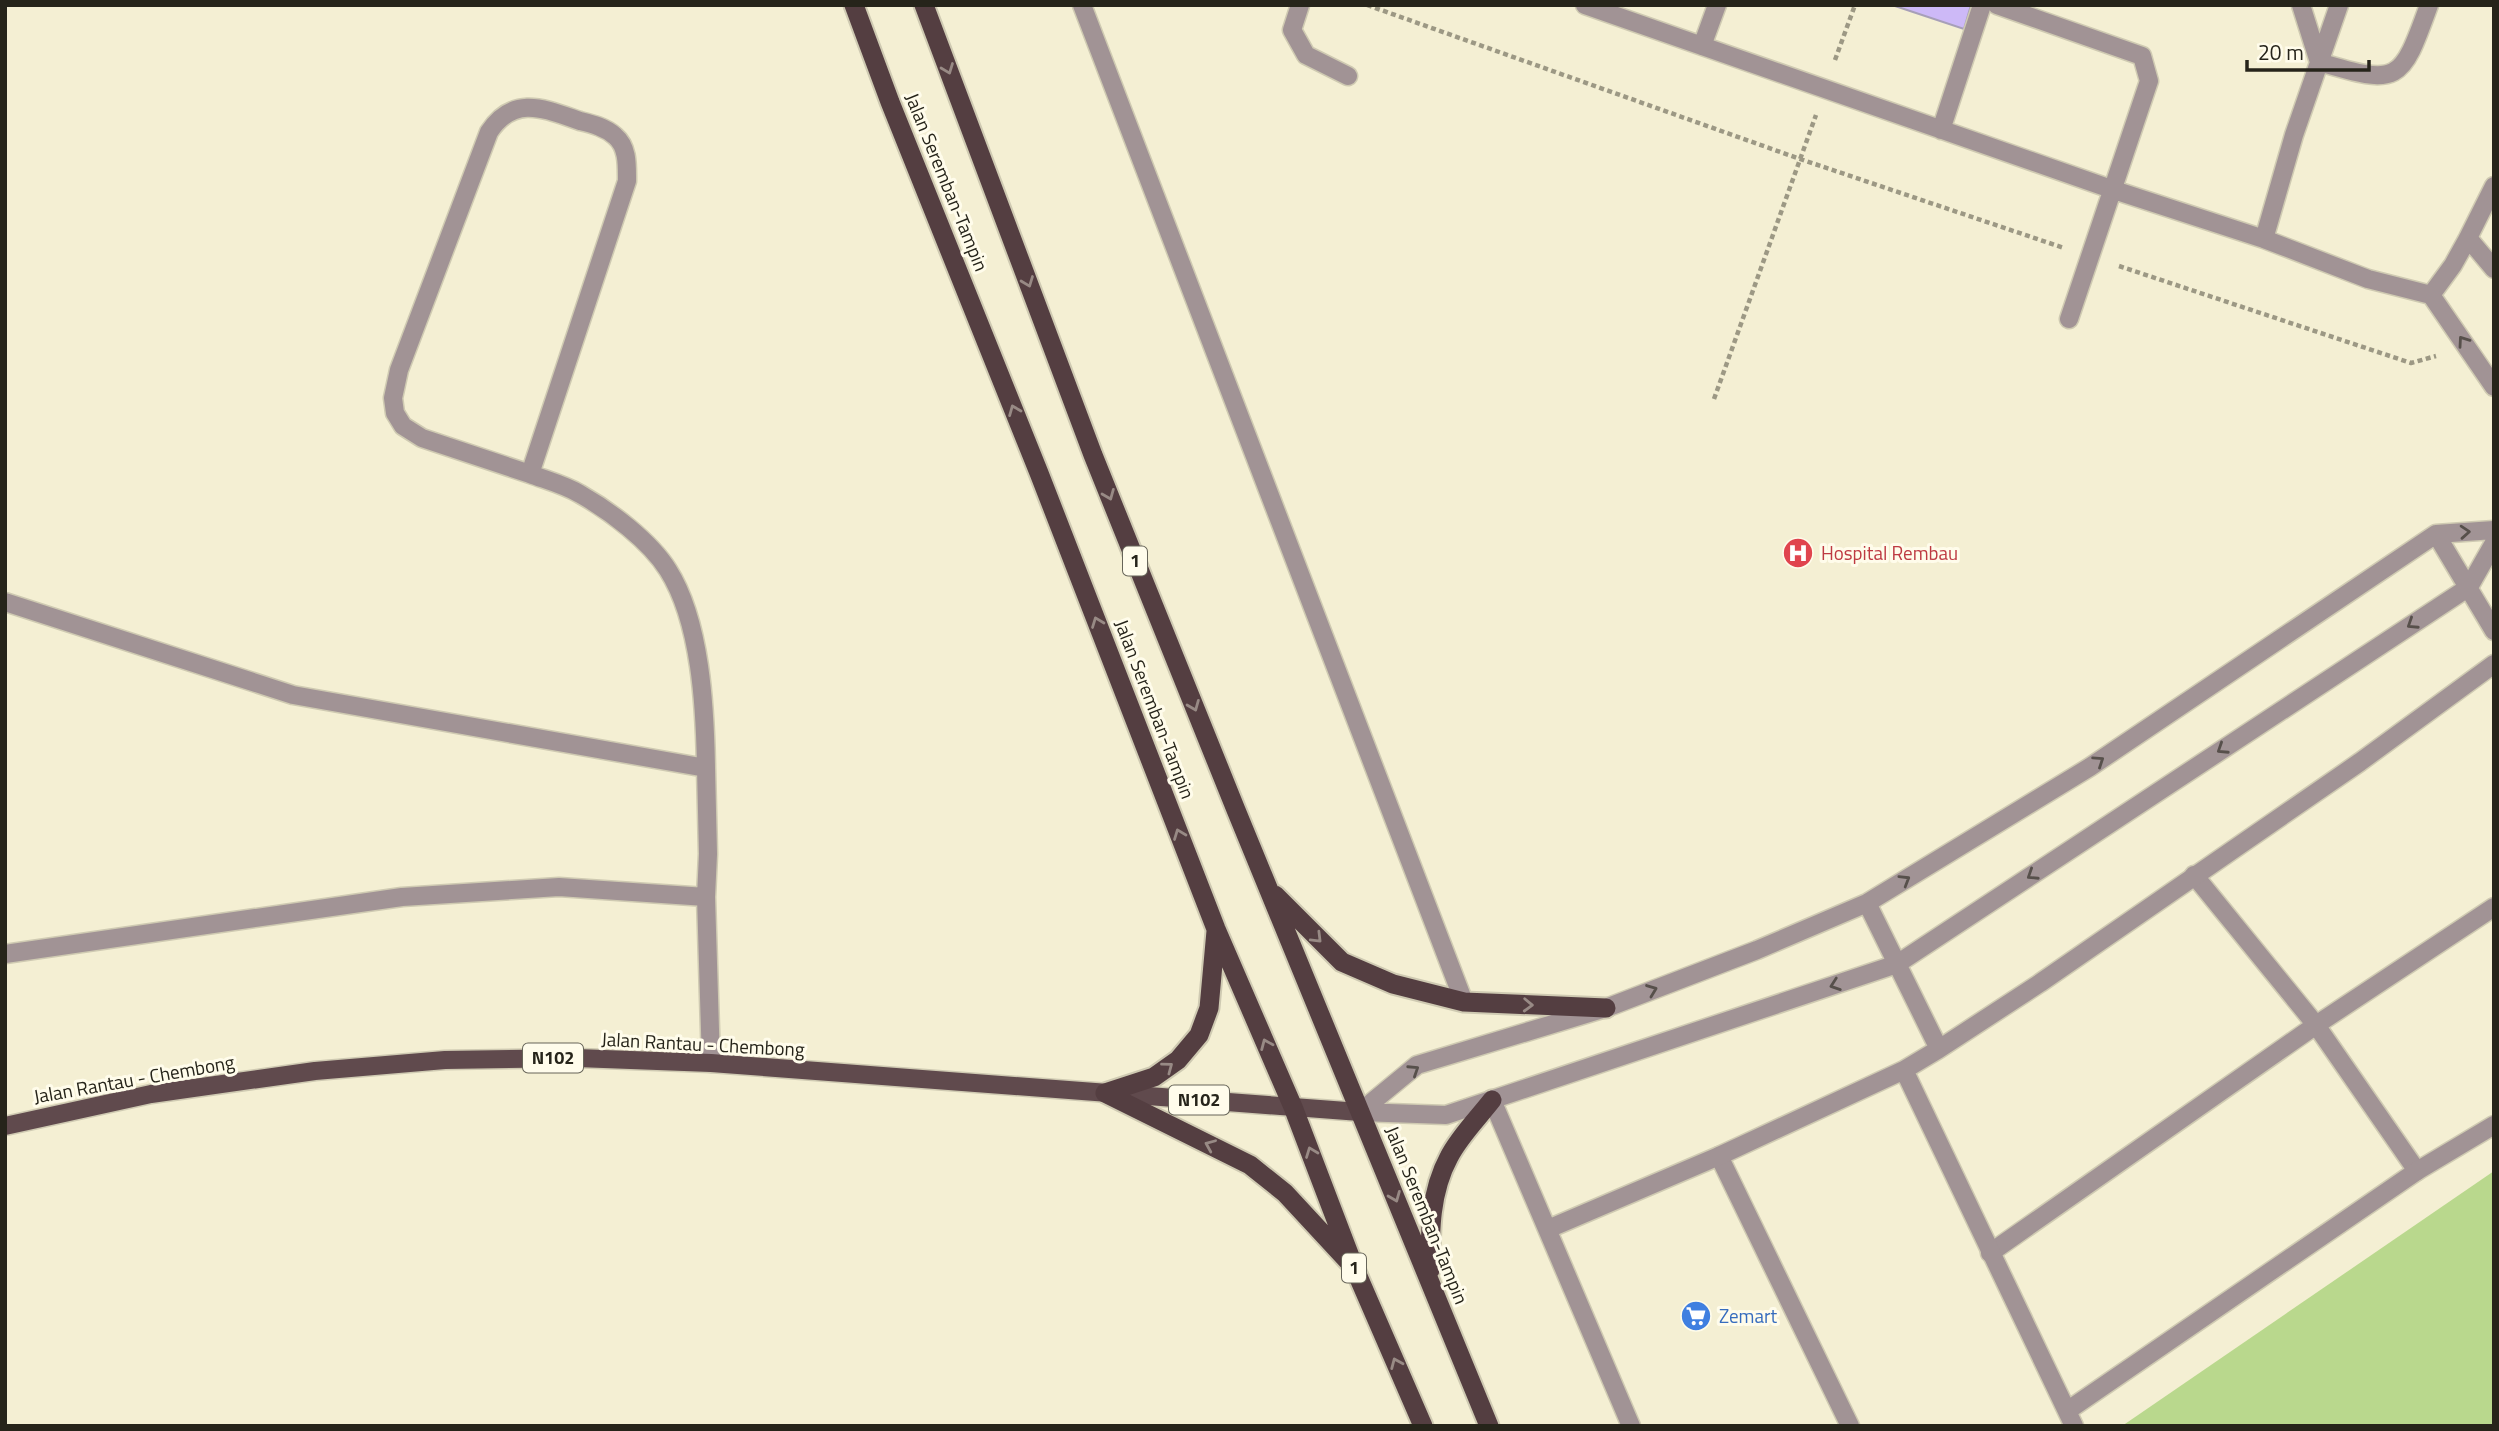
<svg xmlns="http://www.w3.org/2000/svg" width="2499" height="1431" font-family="'Titillium Web',sans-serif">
	<rect width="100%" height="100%" fill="#f4efd3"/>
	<path fill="#b9d88d" d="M2494,1171V1426H2122Z"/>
	<path fill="#cdb9f7" stroke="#a79fb8" stroke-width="2" d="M1892,5H1971L1964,29Z"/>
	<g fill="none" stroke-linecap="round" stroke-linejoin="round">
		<g stroke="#cfcab2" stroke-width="21">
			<path id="service" d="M1082,5L1464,1002
				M1300,5L1292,30L1306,55L1348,76
				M1585,5L2114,190L2264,239L2368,279L2431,295L2494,387
				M1997,5L2142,56L2149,81L2069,319
				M2301,5L2319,62C2399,86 2401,83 2429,5
				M1702,46L1717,5
				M1941,130L1982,5
				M2468,238L2494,269
				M2264,239L2294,135L2339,5
				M2431,295L2453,265L2468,238L2494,186
				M530,474L422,438L403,426L395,413L393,398L399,370L489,132C514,94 545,109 580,121C592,124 605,127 615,136C628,147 627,165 627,181L530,474C546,480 565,485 580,494C610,511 650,541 668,570C701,622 705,708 706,768
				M5,602L293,695L706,768L708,854L706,897L711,1063
				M2194,875L2316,1025L2417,1171
				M5,954L402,897L559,887L706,897
				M1719,1156L1850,1426
				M1990,1253L2316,1025L2494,907"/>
		</g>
		<g stroke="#cfcab2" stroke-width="21">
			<path id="minor" d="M2436,534L2494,631
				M1867,903L1939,1049
				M1904,1070L2074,1426
				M1492,1100L1631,1426
				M1360,1112L1446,1115L1897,964L2469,587L2494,543
				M1360,1112L1417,1065L1606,1008L1757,950L1867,903L2090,767L2436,534L2494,530
				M1548,1229L1719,1156L1904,1070L1939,1049L2040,983L2360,762L2494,664
				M2067,1411L2417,1171L2494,1125"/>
		</g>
		<g stroke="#cfcab2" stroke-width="21">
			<path id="primary" d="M5,1126L151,1094L315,1071L445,1060L577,1058L711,1063L1360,1112"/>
		</g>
		<g stroke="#cfcab2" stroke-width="23">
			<path id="trunk" d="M854,5L890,102L1039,473L1216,929L1293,1107L1354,1267L1423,1426
				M924,5L1093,455L1236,810L1489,1426
				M1275,895L1342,962L1393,984L1464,1002L1606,1008
				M1105,1093L1250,1165L1285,1193L1348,1261
				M1105,1093L1154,1077L1178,1060L1199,1035L1209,1008L1216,931
				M1430,1270C1430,1231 1430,1192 1449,1157C1459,1137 1478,1118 1492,1100"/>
		</g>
		<path stroke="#9c9884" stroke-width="4.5" stroke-dasharray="5 3.5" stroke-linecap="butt" d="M1367,5L1800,159L2064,248
			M1835,60L1855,5
			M2119,266L2411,363L2436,356
			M1714,399L1816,115"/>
		<use href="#service" stroke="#a19395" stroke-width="18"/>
		<use href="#minor" stroke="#a19395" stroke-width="18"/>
		<use href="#primary" stroke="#604a4d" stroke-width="18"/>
		<use href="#trunk" stroke="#543e41" stroke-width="19"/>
	</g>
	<defs><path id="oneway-chevron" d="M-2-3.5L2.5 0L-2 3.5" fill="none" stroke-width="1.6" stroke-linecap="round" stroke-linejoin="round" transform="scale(1.75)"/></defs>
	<g stroke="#988a85">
		<use href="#oneway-chevron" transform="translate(948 69) rotate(69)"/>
		<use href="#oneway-chevron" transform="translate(1028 282) rotate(69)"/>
		<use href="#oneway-chevron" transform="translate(1014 410) rotate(-112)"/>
		<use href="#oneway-chevron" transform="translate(1109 495) rotate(68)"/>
		<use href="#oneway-chevron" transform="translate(1097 622) rotate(-111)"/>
		<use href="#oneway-chevron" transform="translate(1194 706) rotate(68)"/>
		<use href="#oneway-chevron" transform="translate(1179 834) rotate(-111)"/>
		<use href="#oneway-chevron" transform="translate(1317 938) rotate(45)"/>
		<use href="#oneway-chevron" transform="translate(1528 1005) rotate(2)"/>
		<use href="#oneway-chevron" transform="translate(1266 1044) rotate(-113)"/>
		<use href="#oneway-chevron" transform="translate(1168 1067) rotate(-37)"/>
		<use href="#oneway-chevron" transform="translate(1210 1145) rotate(-157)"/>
		<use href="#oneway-chevron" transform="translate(1311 1152) rotate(-111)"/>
		<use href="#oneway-chevron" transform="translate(1395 1197) rotate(68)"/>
		<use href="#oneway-chevron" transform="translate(1396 1363) rotate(-113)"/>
	</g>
	<g stroke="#57504b">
		<use href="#oneway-chevron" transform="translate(2463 341) rotate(-125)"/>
		<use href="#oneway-chevron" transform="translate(2465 532) rotate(-4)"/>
		<use href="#oneway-chevron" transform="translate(2412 624) rotate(147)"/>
		<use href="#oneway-chevron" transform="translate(2222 749) rotate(147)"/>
		<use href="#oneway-chevron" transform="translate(2099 761) rotate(-34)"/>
		<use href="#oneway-chevron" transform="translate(2032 875) rotate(147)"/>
		<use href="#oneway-chevron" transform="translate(1905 880) rotate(-31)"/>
		<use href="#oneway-chevron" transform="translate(1835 985) rotate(161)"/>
		<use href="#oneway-chevron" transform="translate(1652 990) rotate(-21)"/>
		<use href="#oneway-chevron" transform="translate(1414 1070) rotate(-33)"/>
	</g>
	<defs>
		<g id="hospital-disc" transform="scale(1.575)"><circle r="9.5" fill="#e0444e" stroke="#fffceb"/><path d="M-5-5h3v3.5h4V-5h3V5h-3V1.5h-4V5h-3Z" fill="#fff"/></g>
		<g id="supermarket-disc" transform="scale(1.575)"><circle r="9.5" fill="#3f7fe0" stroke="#fffceb"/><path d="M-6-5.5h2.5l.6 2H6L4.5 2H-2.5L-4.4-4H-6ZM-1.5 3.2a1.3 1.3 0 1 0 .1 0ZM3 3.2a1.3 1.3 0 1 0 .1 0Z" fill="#fff"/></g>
	</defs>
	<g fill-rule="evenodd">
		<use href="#hospital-disc" x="1798" y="553"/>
		<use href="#supermarket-disc" x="1696" y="1316"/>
	</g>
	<g text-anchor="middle" stroke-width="6" stroke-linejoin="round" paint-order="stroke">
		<g fill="#fffceb" stroke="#676559" stroke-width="2">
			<rect x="1123" y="546.5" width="24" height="29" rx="5"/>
			<rect x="523" y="1043.5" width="60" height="29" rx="5"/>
			<rect x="1169" y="1085.5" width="60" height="29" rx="5"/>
			<rect x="1342" y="1253.5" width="24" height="29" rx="5"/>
		</g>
		<g font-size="18" font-weight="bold" fill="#26241a">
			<text x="1135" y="567">1</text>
			<text x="553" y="1064">N102</text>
			<text x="1199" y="1106">N102</text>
			<text x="1354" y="1274">1</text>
		</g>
		<g font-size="19" fill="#26241a" stroke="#fffceb">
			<text transform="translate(947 182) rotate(68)" y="7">Jalan Seremban-Tampin</text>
			<text transform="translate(1155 709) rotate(69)" y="7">Jalan Seremban-Tampin</text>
			<text transform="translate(703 1044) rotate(3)" y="7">Jalan Rantau - Chembong</text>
			<text transform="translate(134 1079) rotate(-10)" y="7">Jalan Rantau - Chembong</text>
			<text transform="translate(1427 1215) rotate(68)" y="7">Jalan Seremban-Tampin</text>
		</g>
		<g font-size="19" fill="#be3a42" stroke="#fffceb" text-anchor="start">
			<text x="1821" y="560">Hospital Rembau</text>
		</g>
		<g font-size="19" fill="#366cbe" stroke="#fffceb" text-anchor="start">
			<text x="1719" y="1323">Zemart</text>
		</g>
	</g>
	<rect width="2499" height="1431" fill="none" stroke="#26241a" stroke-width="14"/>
	<path d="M2247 60v10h122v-10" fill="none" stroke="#26241a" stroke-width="3.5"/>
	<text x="2258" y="60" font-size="21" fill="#26241a" stroke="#fffceb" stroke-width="5" paint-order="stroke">20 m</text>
</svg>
